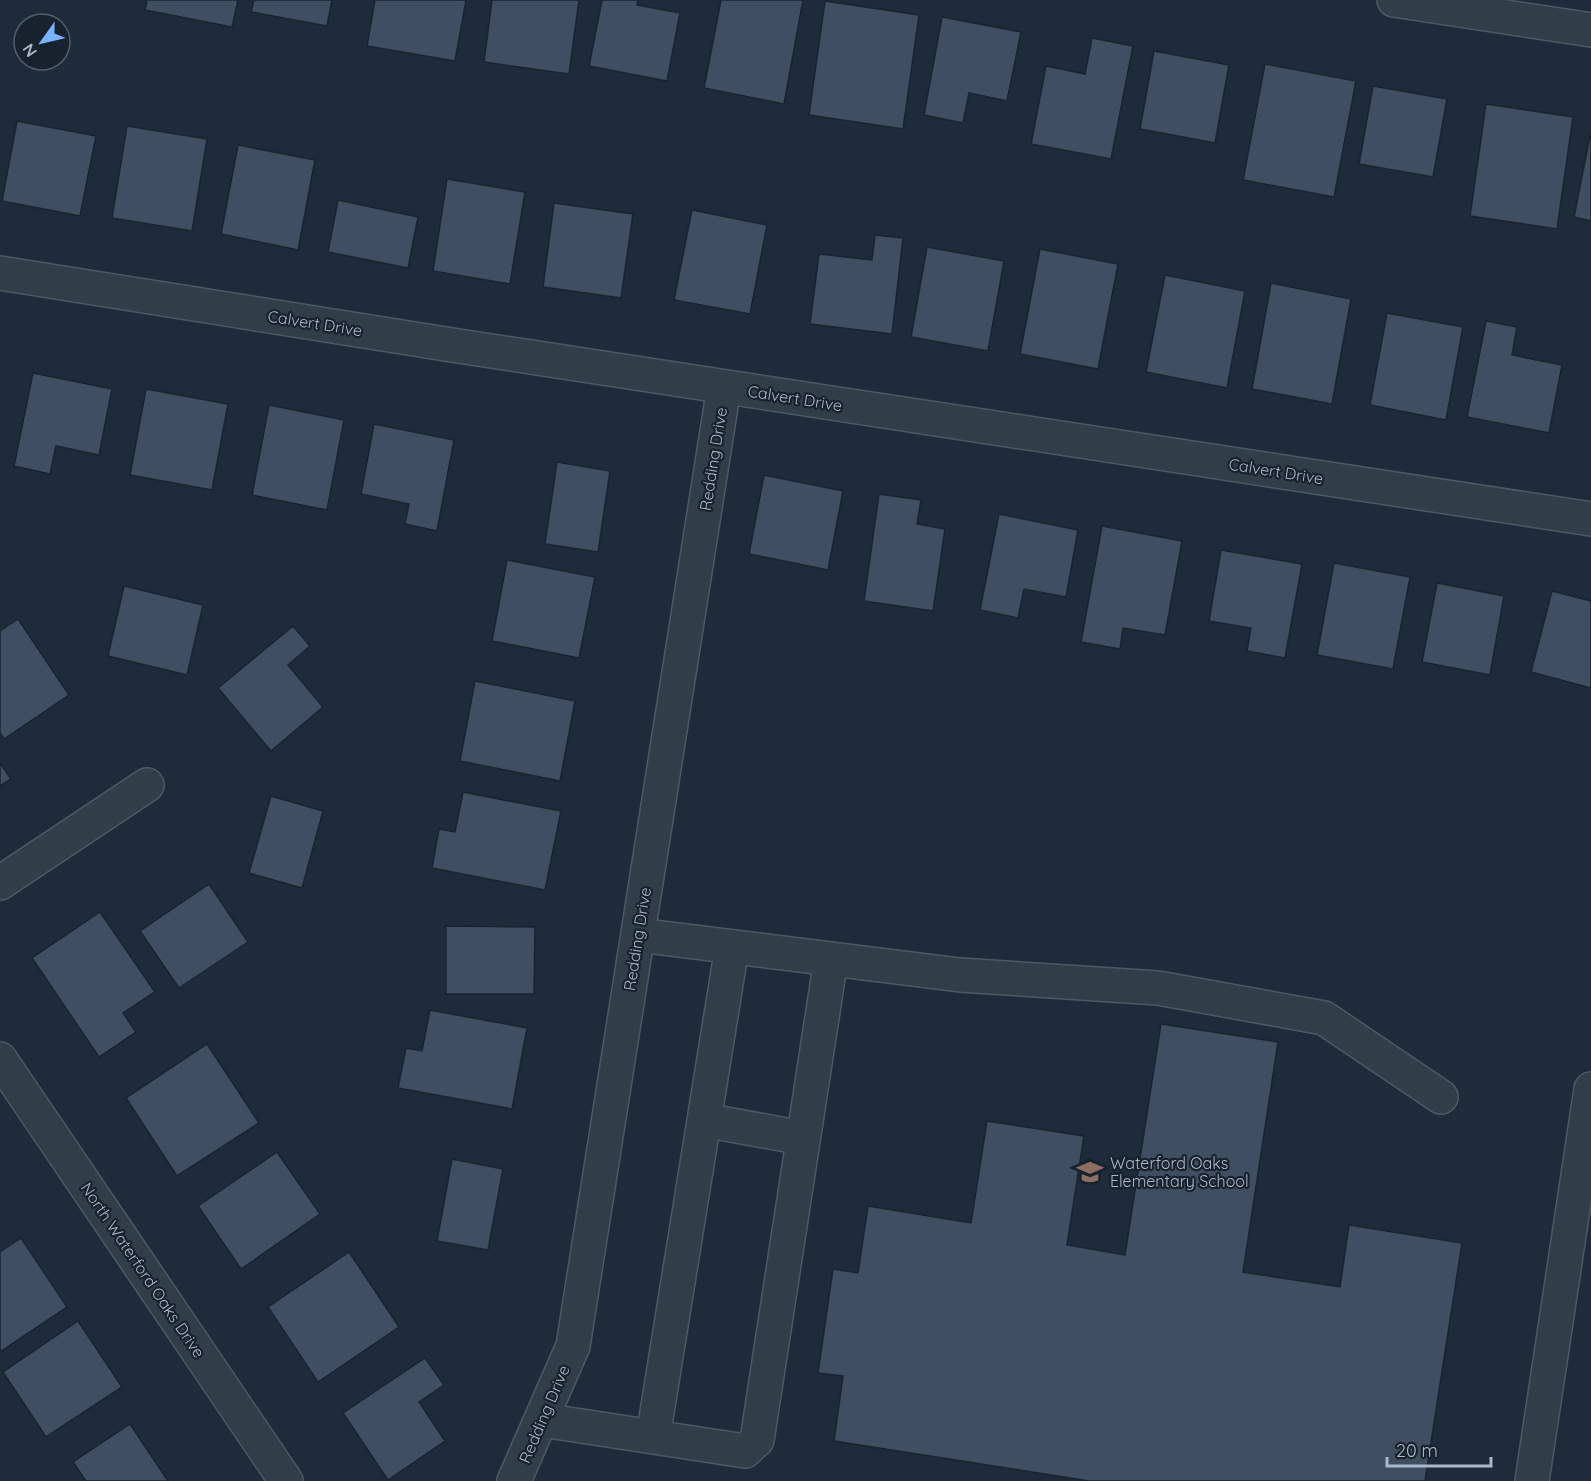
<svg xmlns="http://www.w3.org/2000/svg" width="1591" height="1481" font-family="Quicksand,sans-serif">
	<rect width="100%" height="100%" fill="#1e2b3a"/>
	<path fill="#3f4e60" stroke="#1a2431" stroke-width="1.5" d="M147,0H238L232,27L145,10Z
		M254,0H332L327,26L251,12Z
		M375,0H466L455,61L367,46Z
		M492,0H579L569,74L484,62Z
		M602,0H638L637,5L680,13L667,81L589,66Z
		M721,0H803L784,104L704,88Z
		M825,1L919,15L903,129L809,115Z
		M942,17L1021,32L1007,101L969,93L963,123L924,115Z
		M1092,38L1133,46L1111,159L1031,144L1046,66L1085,74Z
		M1154,51L1229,65L1215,143L1140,129Z
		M1265,64L1356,81L1334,197L1243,180Z
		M1373,86L1447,99L1433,177L1359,164Z
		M1486,104L1573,117L1557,229L1470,216Z
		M17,121L96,136L80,216L2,201Z
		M127,126L207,139L192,231L112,218Z
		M1591,131V221L1574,217Z
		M238,145L315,160L298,250L221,234Z
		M447,179L525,192L510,284L433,271Z
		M338,200L418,217L408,268L328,252Z
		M554,203L633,214L621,298L543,287Z
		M692,210L767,225L750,314L674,300Z
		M875,235L903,238L892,334L810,324L819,254L872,260Z
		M927,247L1004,261L988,351L911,337Z
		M1040,249L1118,264L1098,369L1020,354Z
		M1165,275L1245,291L1227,388L1146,372Z
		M1271,283L1351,299L1332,404L1252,389Z
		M1387,313L1463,327L1446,420L1370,405Z
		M1486,321L1517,327L1512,355L1562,365L1549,433L1467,417Z
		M33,373L112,389L99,455L56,446L50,474L14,466Z
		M146,389L228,404L212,490L130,475Z
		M269,405L344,420L327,510L252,495Z
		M374,424L454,440L437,531L405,524L409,504L361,494Z
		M557,462L610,471L598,552L545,544Z
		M764,475L843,491L828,570L749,554Z
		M879,494L921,500L917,524L945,529L933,611L864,601Z
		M999,514L1078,530L1066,597L1024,589L1018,618L980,610Z
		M1102,526L1182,541L1165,635L1123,628L1120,649L1081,642Z
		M1221,550L1302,564L1285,658L1247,651L1251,628L1209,621Z
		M507,560L595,577L579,658L492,641Z
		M1334,563L1410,577L1393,669L1317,655Z
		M1437,583L1504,596L1490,675L1422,662Z
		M124,586L203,605L187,675L108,656Z
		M1552,591L1591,601V688L1531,672Z
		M18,619L69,695L4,739L0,733V631Z
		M293,626L310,646L288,665L323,707L271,751L218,688Z
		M475,681L575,701L560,781L460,761Z
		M0,763L11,779L0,786Z
		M463,792L561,811L545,890L432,868L439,829L455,832Z
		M271,796L323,811L302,888L249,873Z
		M209,884L248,942L179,988L140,931Z
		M100,912L155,992L123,1013L136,1032L99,1057L32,958Z
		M446,926L535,927L534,994H446Z
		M430,1010L527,1028L512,1109L398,1088L406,1048L422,1051Z
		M1161,1024L1278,1042L1243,1272L1340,1287L1349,1225L1462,1243L1425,1481H1089L834,1441L843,1376L818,1373L833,1269L858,1273L868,1206L971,1223L987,1121L1084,1136L1067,1245L1125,1255Z
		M207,1044L259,1123L177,1176L126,1098Z
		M277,1152L320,1214L241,1269L198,1206Z
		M452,1159L503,1169L488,1250L437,1241Z
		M21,1238L67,1307L0,1352V1252Z
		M349,1252L399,1327L318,1382L268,1307Z
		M78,1321L122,1387L46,1437L3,1372Z
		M425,1358L444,1385L419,1402L445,1441L388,1480L343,1413Z
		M130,1424L168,1481H86L73,1462Z"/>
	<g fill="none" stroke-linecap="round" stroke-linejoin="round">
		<g stroke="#4d5865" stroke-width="36">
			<path id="minor" d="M1394,0L1591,30
				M0,273L452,345L1591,519
				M0,883L147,785
				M638,935L960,975L1158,988L1324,1018L1441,1097
				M0,1059L286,1481
				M704,1120L803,1138
				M542,1420L745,1451L757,1440L831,959
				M653,1437L732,947
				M514,1481L573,1346L724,387
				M1532,1481L1591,1089"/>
		</g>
		<use href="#minor" stroke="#323d4a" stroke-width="33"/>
	</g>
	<defs>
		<g id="school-bare" transform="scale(2.07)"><path d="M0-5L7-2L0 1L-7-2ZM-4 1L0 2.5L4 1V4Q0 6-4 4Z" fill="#8d6e63" stroke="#18222f" stroke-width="2.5" paint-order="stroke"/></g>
	</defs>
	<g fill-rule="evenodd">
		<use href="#school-bare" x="1090" y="1172"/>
	</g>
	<g text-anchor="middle" stroke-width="4.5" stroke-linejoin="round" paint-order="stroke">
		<g font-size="16" fill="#acb8c7" stroke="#18222f">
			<text transform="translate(315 323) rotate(9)" y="6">Calvert Drive</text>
			<text transform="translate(795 398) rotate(9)" y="6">Calvert Drive</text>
			<text transform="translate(713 459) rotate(-81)" y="6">Redding Drive</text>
			<text transform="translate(1276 471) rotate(9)" y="6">Calvert Drive</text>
			<text transform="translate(637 939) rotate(-81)" y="6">Redding Drive</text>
			<text transform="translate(143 1270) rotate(56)" y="6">North Waterford Oaks Drive</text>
			<text transform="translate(544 1414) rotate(-67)" y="6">Redding Drive</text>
		</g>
		<g font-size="16" fill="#acb8c7" stroke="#18222f" text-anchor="start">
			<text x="1110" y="1169">Waterford Oaks<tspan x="1110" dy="18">Elementary School</tspan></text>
		</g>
	</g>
	<g transform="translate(42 42) rotate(236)"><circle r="28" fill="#18222f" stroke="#535e6c" stroke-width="1.5"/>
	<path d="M0-4.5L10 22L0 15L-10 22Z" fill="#79b3ff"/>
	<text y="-9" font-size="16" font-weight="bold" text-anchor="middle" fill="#acb8c7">N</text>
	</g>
	<path d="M1387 1457v9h104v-9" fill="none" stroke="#acb8c7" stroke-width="3"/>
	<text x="1396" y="1457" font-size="18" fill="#acb8c7" stroke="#18222f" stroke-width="4.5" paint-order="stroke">20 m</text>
</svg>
